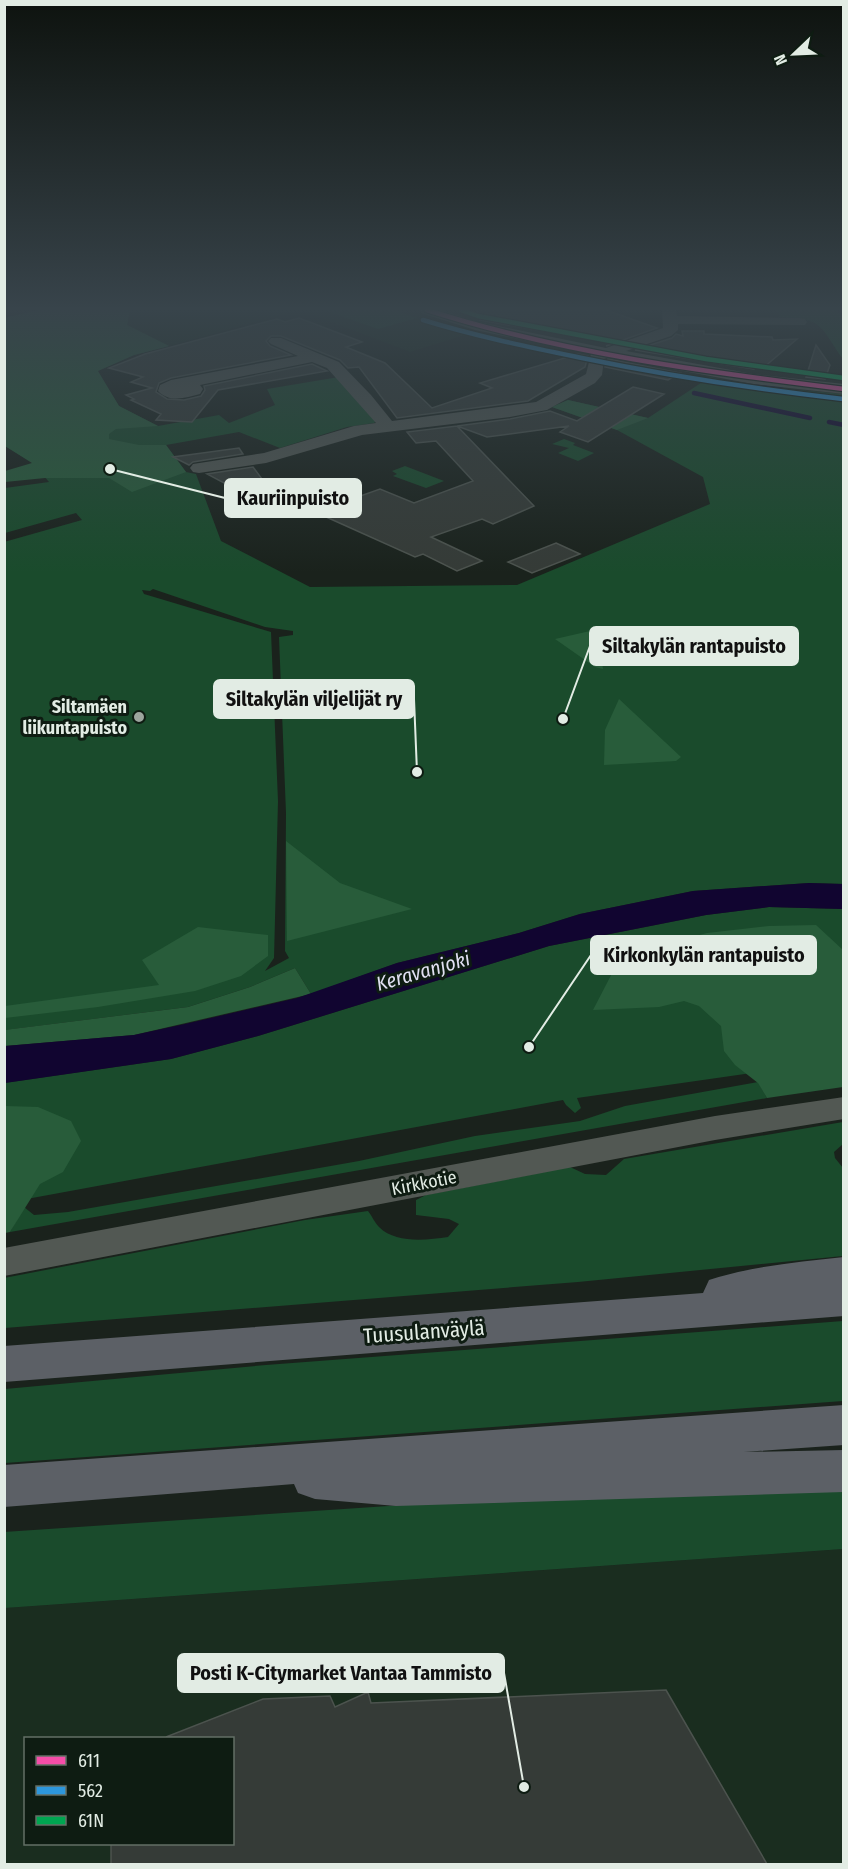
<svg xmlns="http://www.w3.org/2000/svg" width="848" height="1869" font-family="'Fira Sans Condensed',sans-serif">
	<rect width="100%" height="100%" fill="#1a221c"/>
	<path fill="#1a2d1f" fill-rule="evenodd" d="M130,310H298L169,346L126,325Z
		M299,310H403L475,332L410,352Z
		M843,1549V1864H5V1608ZM26,1738H232V1844H26Z"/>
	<path fill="#1a4b2c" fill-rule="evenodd" d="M39,310H130L127,325L169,346L134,355L97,371L119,406L158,426L219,415L229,423L275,405L267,389L339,377L376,421L374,423L347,427L280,448L239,432L166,445L186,472L196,474L221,541L310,587L517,585L710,504L703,477L617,430L552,407L568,400L648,418L710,377L752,386L843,394V884L809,883L693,891L580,914L519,933L397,963L311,994L295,968L250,987L188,1007L5,1030L4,542L82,520L76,513L5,533V488L49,482L33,463L5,446V318ZM153,589L265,627L293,631V635L279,637L286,813L285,951L289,958L265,971L274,958L278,801L271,632L144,594L142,590L150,591Z
		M324,310H394L417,318L378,329Z
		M778,310H843V359C819,325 824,319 780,317Z
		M564,439L575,443L573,445L594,453L578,461L558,453L569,448L552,444Z
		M405,466L444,481L426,488L393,476L397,474L392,471Z
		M769,907L843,909V1060L577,1098L581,1108L575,1113L566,1105L563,1100L5,1203L4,1083L171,1059L258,1036L549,946L706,915Z
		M758,1082L767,1098L10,1232L24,1207L34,1215L68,1212L359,1161L475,1136L580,1121L625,1106Z
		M843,1122V1144L834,1152L835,1158L843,1168V1256L578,1282L5,1328L4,1278L305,1220L368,1211C372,1216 375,1223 379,1227C396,1244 427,1240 448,1237L459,1224L449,1219L416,1215V1200L426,1195L570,1167L585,1174L606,1175L624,1159Z
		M843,1321V1401L5,1463V1389L266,1365Z
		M843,1488V1549L5,1608L4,1532L478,1500Z"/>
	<path fill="#285c3a" d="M39,310H130L127,325L169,346L134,355L98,371L119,406L158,426L116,429L109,434V439L139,445H166L186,472L132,492L109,478H45L5,482V471L32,463L5,446L4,318Z
		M568,400L648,418L617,430L552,407Z
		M612,626L599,641L603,669L595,667L555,639Z
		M619,699L681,757L676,761L604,765L605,730Z
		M286,841L340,883L412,909L287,941Z
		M816,925L843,950V1087L767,1098L758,1083L735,1065L724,1051L721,1026L699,1006L684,1001L659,1007L593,1010L621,956L707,933L769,926Z
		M198,927L268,935V956L241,976L195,991L98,1007L5,1018V1006L159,985L142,960Z
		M295,968L311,994L134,1035L5,1046L4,1030L188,1007L250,987Z
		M5,1106L38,1107L71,1121L81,1141L63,1172L40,1184L10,1232L5,1233Z"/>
	<path fill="#110530" d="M809,883L843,884V909L769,907L706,915L549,946L258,1036L171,1059L5,1083V1046L134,1035L185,1024L297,998L397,963L519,933L580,914L693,891Z"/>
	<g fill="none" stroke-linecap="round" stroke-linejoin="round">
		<path stroke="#110530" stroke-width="4.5" d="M839,310L844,314
			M724,382L744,386H781
			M694,393L810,418
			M829,422L844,425"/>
	</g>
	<path fill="#353b37" stroke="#4c534e" stroke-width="1.5" d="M481,310H606L657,328L606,346L614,343L480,320Z
		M299,318L362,342L346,347L385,363L432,408L492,388L480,383L578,354L588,356L585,367L528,401L397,418L359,367L348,368L340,360L281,336H271L266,341L270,346L291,355L171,378L159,383L156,392L167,399L184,400L201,396L205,390L204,386L312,364L327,371L218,390L192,422L156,420L161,414L131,400L134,399L126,395L152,388L131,382L143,377L109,368L145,354L277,319L285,322Z
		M682,331H704V334L772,337L773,340L797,339L763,368L757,367L754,369L635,350L672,338L676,334L683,336Z
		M816,345L830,365L825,379L806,377Z
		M608,359L680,373L668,380L605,367Z
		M633,387L664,394L588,442L560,432L569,426L487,437L457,426L510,419L550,411L577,421Z
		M457,426L534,506L493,524L482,519L431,537L482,561L457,571L423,554L415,557L315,512L380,489L414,503L473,481L436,441L416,443L407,432Z
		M239,448L243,454L193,462L189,465L173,457Z
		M253,467L265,483L239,491L207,474Z
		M556,543L580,554L532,573L508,562Z
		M666,1690L767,1864H111V1844H232V1738L166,1737L263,1699L330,1696L335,1707L368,1692L371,1703Z"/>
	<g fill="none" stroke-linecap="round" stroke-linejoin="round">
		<path fill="#525853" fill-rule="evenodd" d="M419,310H441L478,322L606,348L663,328L662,310H676L677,316L800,318L805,319L807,322L805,325L678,324V330L671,336L626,351L753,374L844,384V394L753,384L608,357L604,359L602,375L595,383L547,410L510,417L362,435L266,463L199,473L193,472L190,468L193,464L264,453L354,426L376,423L327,368L312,362L200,385L203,389L200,394C186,398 169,403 158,391L160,385L171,380L298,356L271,344L268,341L271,338H281L339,362L371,395L392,421L536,402L586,374L591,354L475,330L421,313Z
			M844,1097V1119L715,1140L4,1276V1248L715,1116Z"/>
		<path fill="#5c6066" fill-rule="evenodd" d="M844,1257V1316L4,1382V1346L703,1293L709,1280C753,1266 798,1262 844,1257Z
			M844,1405V1445L744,1452L844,1450V1492L396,1506L315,1499L298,1493L294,1484L4,1507V1465Z"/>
		<g stroke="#0e1c12" stroke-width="7">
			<path id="bus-1" d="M427,310C561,353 705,372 844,389"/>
		</g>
		<g stroke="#0e1c12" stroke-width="7">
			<path id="bus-2" d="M423,320C475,336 529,347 582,358C669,376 755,389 843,399"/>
		</g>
		<g stroke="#0e1c12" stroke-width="7">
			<path id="bus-3" d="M461,310L478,316L706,359L844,378"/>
		</g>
		<use href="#bus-1" stroke="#f54da8" stroke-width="4.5"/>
		<use href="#bus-2" stroke="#2d97dc" stroke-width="4.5"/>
		<use href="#bus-3" stroke="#00a651" stroke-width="4.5"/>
	</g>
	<linearGradient id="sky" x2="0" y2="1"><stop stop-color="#0e130f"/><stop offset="0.54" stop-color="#38444b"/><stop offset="1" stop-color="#38444b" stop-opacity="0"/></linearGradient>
	<rect width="848" height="572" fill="url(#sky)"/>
	<circle fill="#9ca59e" stroke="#0e1c12" stroke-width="2" cx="139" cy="717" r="6"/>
	<g text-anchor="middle" stroke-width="6" stroke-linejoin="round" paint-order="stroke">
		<g font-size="18" font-weight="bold" fill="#e2ece4" stroke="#0e1c12" text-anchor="end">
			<text x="127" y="713">Siltamäen<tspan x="127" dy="21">liikuntapuisto</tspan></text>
		</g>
		<g font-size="18" fill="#e2ece4" stroke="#0e1c12">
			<text transform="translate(424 1183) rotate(-11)" y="6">Kirkkotie</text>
		</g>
		<g font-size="20" font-style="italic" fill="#e1e0f2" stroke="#0e1c12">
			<text transform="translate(423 971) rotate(-16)" y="7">Keravanjoki</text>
		</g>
		<g font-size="21" fill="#e2ece4" stroke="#0e1c12">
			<text transform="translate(424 1332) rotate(-4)" y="7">Tuusulanväylä</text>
		</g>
	</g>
	<path fill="none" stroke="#e2ece4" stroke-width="2" d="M110 469L225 498M563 719L590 646M417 772L414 699M529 1047L591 955M524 1787L504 1673"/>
	<g fill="#e2ece4" stroke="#0e1c12" stroke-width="2">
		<circle cx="110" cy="469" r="6"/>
		<circle cx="563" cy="719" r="6"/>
		<circle cx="417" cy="772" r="6"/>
		<circle cx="529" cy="1047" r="6"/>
		<circle cx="524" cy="1787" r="6"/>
	</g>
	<g fill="#e2ece4" stroke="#e2ece4" stroke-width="2">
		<rect x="225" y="479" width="136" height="38" rx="6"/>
		<rect x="590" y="627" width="208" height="38" rx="6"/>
		<rect x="214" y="680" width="200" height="38" rx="6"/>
		<rect x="591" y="936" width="225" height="38" rx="6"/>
		<rect x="178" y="1654" width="326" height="38" rx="6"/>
	</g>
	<g font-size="20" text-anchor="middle" font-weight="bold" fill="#111">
		<text x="293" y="505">Kauriinpuisto</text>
		<text x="694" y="653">Siltakylän rantapuisto</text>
		<text x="314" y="706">Siltakylän viljelijät ry</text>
		<text x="704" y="962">Kirkonkylän rantapuisto</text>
		<text x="341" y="1680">Posti K-Citymarket Vantaa Tammisto</text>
	</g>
	<rect width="848" height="1869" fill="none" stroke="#e2ece4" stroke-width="12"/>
	<rect x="24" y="1737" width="210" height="108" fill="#0e1c12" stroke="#636f66" stroke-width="1.5"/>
	<rect x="36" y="1756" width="30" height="9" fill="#f54da8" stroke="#636f66" stroke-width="1.5"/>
	<text x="78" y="1767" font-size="18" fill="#e2ece4">611</text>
	<rect x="36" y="1786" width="30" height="9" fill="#2d97dc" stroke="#636f66" stroke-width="1.5"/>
	<text x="78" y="1797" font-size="18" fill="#e2ece4">562</text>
	<rect x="36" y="1816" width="30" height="9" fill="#00a651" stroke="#636f66" stroke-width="1.5"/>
	<text x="78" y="1827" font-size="18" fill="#e2ece4">61N</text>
	<g transform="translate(794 54) rotate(247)" stroke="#0e1c12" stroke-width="4.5" paint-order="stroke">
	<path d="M0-4.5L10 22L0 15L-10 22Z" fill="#e2ece4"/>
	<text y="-9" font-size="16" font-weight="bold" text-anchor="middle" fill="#e2ece4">N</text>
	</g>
</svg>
